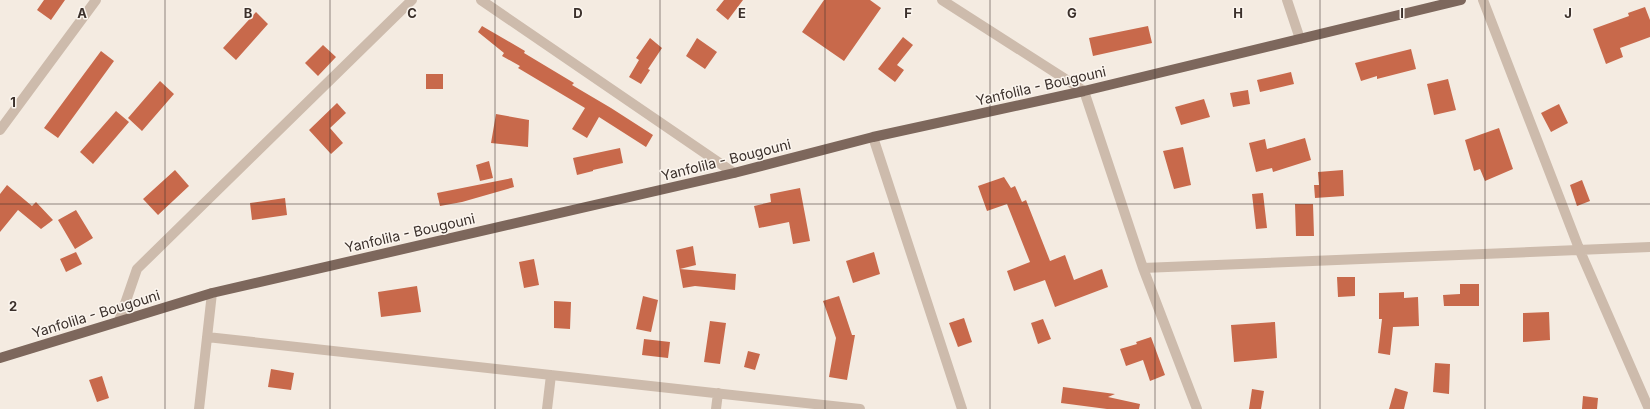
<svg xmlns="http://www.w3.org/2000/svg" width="1650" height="409" font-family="Inter,sans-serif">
	<rect width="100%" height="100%" fill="#f4ebe1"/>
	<path fill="#c8694b" d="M44,0H65L51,20L37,10Z
		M724,0H743L728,20L716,10Z
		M824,0H870L881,8L844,61L802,32Z
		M1645,7L1650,20V37L1620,48L1623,57L1606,64L1593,29L1629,16L1628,13Z
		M256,12L268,24L236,60L223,48Z
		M482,26L525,51L524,53L574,83L572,85L611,108L653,135L646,147L599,117L587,138L572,129L585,108L518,68L520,66L502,56L504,53L478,32Z
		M1148,26L1152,43L1093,56L1089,38Z
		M903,37L913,45L897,65L904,70L895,82L878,69Z
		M650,38L662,48L648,69L650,70L641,84L629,77L639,60L636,58Z
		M697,38L717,52L705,69L686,56Z
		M323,45L336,57L318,76L305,63Z
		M1411,49L1416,69L1377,79V76L1361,81L1355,63Z
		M101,51L114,61L58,138L44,128Z
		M1291,72L1294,84L1260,92L1257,80Z
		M426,74H443V89H426Z
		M1448,79L1456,110L1434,115L1427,84Z
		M160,81L174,94L142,131L128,118Z
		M1248,90L1250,104L1233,107L1230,93Z
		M1204,99L1210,117L1181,125L1175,107Z
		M337,103L346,113L330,128L343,143L331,154L309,130Z
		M1559,104L1568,123L1551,132L1541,113Z
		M116,111L129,122L93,164L80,152Z
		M496,114L529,120L528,147L491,143Z
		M1499,128L1513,169L1485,181L1480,169L1474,171L1465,140Z
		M1305,138L1311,160L1273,172L1272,168L1256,172L1249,143L1265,139L1267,149Z
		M1183,147L1191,185L1174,189L1163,151Z
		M620,148L623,163L593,170V171L577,175L573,158Z
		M489,161L493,178L480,181L476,165Z
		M175,170L189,186L158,215L143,199Z
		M1343,170L1344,196L1315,198L1314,185H1319L1318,172Z
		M1004,177L1011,188L1015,186L1022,202L1026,200L1050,261L1065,255L1074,280L1102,269L1108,287L1055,307L1045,280L1014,291L1007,271L1030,262L1007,204L987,211L978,186Z
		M512,178L514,187L462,202L440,206L437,193Z
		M1582,180L1590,201L1577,206L1570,185Z
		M7,185L32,206L36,202L53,220L41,229L18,210L0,232V194Z
		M800,188L810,241L793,244L789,222L759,228L754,206L771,202L770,194Z
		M1263,193L1267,228L1256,229L1252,194Z
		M285,198L287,215L252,220L250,203Z
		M1295,204H1313L1314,236H1296Z
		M76,210L93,238L75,249L58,220Z
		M693,246L696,265L680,269L736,274L735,290L695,286L683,288L676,250Z
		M76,252L82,264L66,272L60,259Z
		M874,252L880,274L853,283L846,261Z
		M534,259L539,285L524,288L519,262Z
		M1337,277H1355V296L1338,297Z
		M1460,284H1479V306H1444L1443,295L1460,294Z
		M417,286L421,312L381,317L378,292Z
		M1404,292V298L1418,297L1419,326L1393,327L1390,355L1378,353L1382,319H1379V293Z
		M643,296L658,300L651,332L636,329Z
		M839,296L852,335H855L847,380L829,377L836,338L823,301Z
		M554,301L571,302L570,329L554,328Z
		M1549,312L1550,340L1523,342V313Z
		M964,318L972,342L958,347L949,323Z
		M1043,319L1051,339L1038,344L1031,323Z
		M710,321L726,323L720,364L704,362Z
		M1275,322L1277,358L1234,362L1231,325Z
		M1151,337L1165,375L1150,381L1143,360L1126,366L1120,349L1137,344L1136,342Z
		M644,339L670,342L668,358L642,355Z
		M748,351L760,354L755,370L744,367Z
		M1435,363L1450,364L1449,394L1433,392Z
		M271,369L294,373L291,390L268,387Z
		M102,376L109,398L97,402L89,380Z
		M1063,387L1115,394L1108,397L1140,404L1139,409H1107L1061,403Z
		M1395,388L1408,392L1404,409H1389Z
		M1252,389L1264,391L1261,409H1249Z
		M1583,396L1598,398L1597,409H1582Z"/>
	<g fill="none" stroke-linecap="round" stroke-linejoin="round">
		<path stroke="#cdbbac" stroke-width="10" d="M481,0L734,173
			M942,0L1084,91L1143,268L1197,409
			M1287,0L1300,39
			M1483,0L1580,251L1649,409
			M873,137L962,409
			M1143,268L1650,247
			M119,321L137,269L412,0
			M207,337L860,409
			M199,409L212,293
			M547,409L551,375
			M716,409L718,393"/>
		<path stroke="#cdbbac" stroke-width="10" d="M0,130L96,0"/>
		<path stroke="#7d675c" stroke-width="10" d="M0,358L212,293L734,173L873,137L1084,91L1461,0"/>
	</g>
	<path fill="none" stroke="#3b302b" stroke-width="1" stroke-opacity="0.55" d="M165,0V409M330,0V409M495,0V409M660,0V409M825,0V409M990,0V409M1155,0V409M1320,0V409M1485,0V409M0,204H1650"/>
	<g text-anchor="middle" stroke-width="3" stroke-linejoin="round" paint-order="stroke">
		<g font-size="14" fill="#3b302b" stroke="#fbf5ee">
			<text transform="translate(1041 86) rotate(-13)" y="5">Yanfolila - Bougouni</text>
			<text transform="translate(726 160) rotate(-14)" y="5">Yanfolila - Bougouni</text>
			<text transform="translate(410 233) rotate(-13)" y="5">Yanfolila - Bougouni</text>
			<text transform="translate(96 314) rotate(-17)" y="5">Yanfolila - Bougouni</text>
		</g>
	</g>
	<g font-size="13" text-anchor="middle" font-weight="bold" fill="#3b302b" stroke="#fbf5ee" stroke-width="3" stroke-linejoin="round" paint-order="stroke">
		<text x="82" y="18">A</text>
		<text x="248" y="18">B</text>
		<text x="412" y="18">C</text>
		<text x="578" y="18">D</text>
		<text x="742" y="18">E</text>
		<text x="908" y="18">F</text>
		<text x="1072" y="18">G</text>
		<text x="1238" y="18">H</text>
		<text x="1402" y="18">I</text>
		<text x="1568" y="18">J</text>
		<text x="13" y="107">1</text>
		<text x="13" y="311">2</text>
	</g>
</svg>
